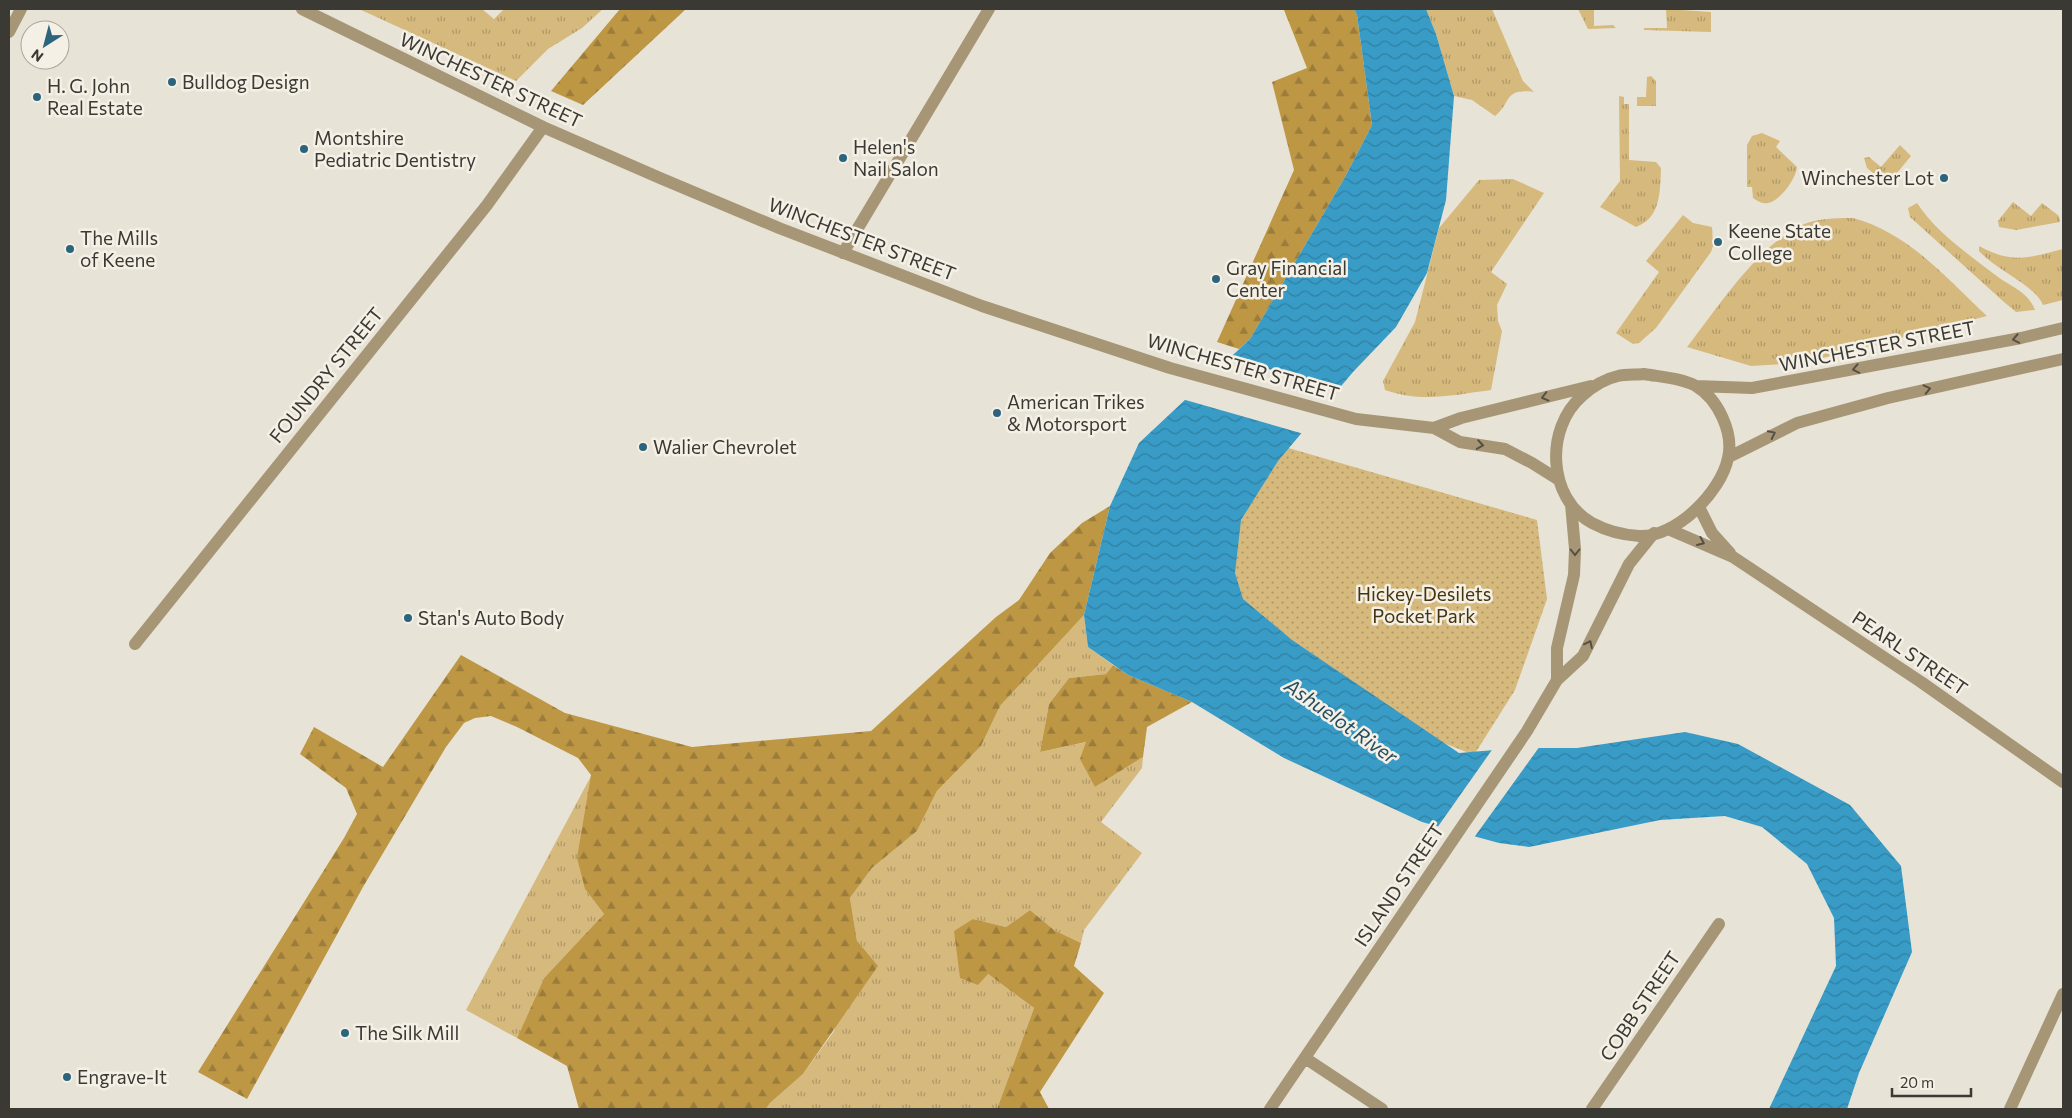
<svg xmlns="http://www.w3.org/2000/svg" width="2072" height="1118" font-family="Commissioner,sans-serif">
	<defs>
		<pattern id="grass-tufts" width="24" height="20" patternUnits="userSpaceOnUse" patternTransform="scale(1.25)"><rect width="24" height="20" fill="#d6b97d"/><path d="M3 7l-1-3M5 7V3M7 7l1-3M15 17l-1-3M17 17v-4M19 17l1-3" fill="none" stroke="#af9767"/></pattern>
		<pattern id="forest-firs" width="22" height="20" patternUnits="userSpaceOnUse" patternTransform="scale(1.25)"><rect width="22" height="20" fill="#bd9744"/><path d="M5 1l3.5 6h-7zM16 11l3.5 6h-7z" fill="#9b7c3a"/></pattern>
		<pattern id="park-dots" width="8" height="8" patternUnits="userSpaceOnUse" patternTransform="scale(1.25)"><rect width="8" height="8" fill="#d6b97d"/><path d="M2 2h.1M6 6h.1" fill="none" stroke="#af9767" stroke-width="1.8" stroke-linecap="round"/></pattern>
		<pattern id="water-waves" width="16" height="10" patternUnits="userSpaceOnUse" patternTransform="scale(1.25)"><rect width="16" height="10" fill="#389cc7"/><path d="M0 5q4-4 8 0t8 0" fill="none" stroke="#3080a2"/></pattern>
	</defs>
	<rect width="100%" height="100%" fill="#e8e3d7"/>
	<path fill="url(#grass-tufts)" d="M359,9H482L494,19L504,9H603L582,28L548,49L516,81Z
		M1426,9H1492L1523,81L1534,92C1503,88 1512,103 1495,116L1472,100L1454,96L1436,34Z
		M1578,9H1594V26L1613,25L1616,28L1588,29Z
		M1666,9L1711,12V32L1644,30V28H1667Z
		M1651,76L1656,81V106H1637V97H1646L1647,77Z
		M1619,96L1624,97V104H1629V160L1656,162L1661,168C1660,191 1661,218 1636,227L1600,207L1620,181Z
		M1762,133L1780,141L1776,147L1797,167C1796,179 1780,201 1768,203C1761,204 1758,201 1753,198L1752,187H1747V145L1752,136Z
		M1900,145L1911,156L1887,185L1867,168L1864,158L1869,157L1881,167Z
		M1513,179L1544,193L1491,272L1507,284L1497,305L1498,321L1502,331L1491,390C1453,395 1422,403 1385,390L1383,381L1415,322L1439,228L1479,180Z
		M2013,202L2031,216L2042,203L2059,216L2060,222L2016,230L1999,227L1998,221Z
		M1917,203C1935,231 1968,254 1994,274C2009,286 2028,291 2035,310L2016,312L2004,302L1910,217L1908,208Z
		M1683,215L1693,223L1712,227L1713,246L1711,252L1656,328L1639,343L1633,344L1616,333L1659,272L1646,261Z
		M1853,218C1909,233 1946,278 1987,316L1803,363L1751,366L1687,347C1716,310 1756,248 1798,227C1815,218 1834,218 1853,218Z
		M1979,246C2012,264 2028,258 2063,249V300L2043,305C2035,285 1996,270 1979,251Z
		M1084,615L1088,647L1113,665L1106,674L1069,678L1049,704L1040,752L1087,742L1095,787L1143,757L1142,768L1101,822L1142,853L1084,930L1081,943L1054,930L1030,910L1006,927L973,919L988,974L1034,1008L997,1109H766L770,1103L803,1074L834,1031L857,941L850,898L872,868L917,831L937,791L981,746L1000,706Z
		M591,776L585,889L604,914L544,978L517,1038L466,1010Z"/>
	<path fill="url(#forest-firs)" d="M620,9H686L583,105L551,91Z
		M1277,9H1354L1357,15L1372,125L1345,177L1250,339L1239,349L1217,342L1294,170L1272,82L1307,68L1284,10Z
		M1110,506L1084,615L1000,706L981,746L937,791L917,831L872,868L850,898L857,941L878,966L803,1074L770,1103L766,1109H579L567,1066L517,1038L544,978L604,914L585,889L577,858L591,775L578,758L517,727L491,716L475,718L464,723L446,747L363,887L247,1099L198,1072L344,838L357,814L346,788L300,754L314,727L383,767L461,655L565,713L692,747L871,731L996,617L1019,600L1050,553L1082,523Z
		M1113,665L1128,675L1192,702L1147,727L1143,757L1095,787L1080,759L1086,742L1040,752L1049,704L1069,678L1106,674Z
		M1030,910L1054,930L1081,943L1074,966L1104,993L1040,1092L1049,1109H997L1034,1008L988,974L978,985L960,978L954,931L973,919L1006,927Z"/>
	<path fill="url(#park-dots)" d="M1285,447L1537,520L1547,599L1515,690L1474,755L1431,738L1225,604L1233,507Z"/>
	<path fill="url(#water-waves)" d="M1354,9H1426L1436,34L1454,96L1446,200L1427,273L1396,327L1353,372L1278,461L1241,520L1235,573L1243,599L1292,640L1459,753L1518,748H1577L1685,732L1738,744L1850,805L1901,866L1912,952L1859,1073L1847,1109H1769L1836,966L1834,918L1807,864L1762,827L1725,816L1660,820L1529,847L1499,843L1422,822L1284,758L1192,702L1128,675L1088,647L1084,615L1110,506L1139,443L1250,339L1345,177L1372,125L1357,15Z"/>
	<path fill="#e8e3d7" d="M1227,357L1341,390L1304,434L1182,399Z
		M1517,745L1540,746L1473,839L1437,828L1494,747Z"/>
	<g fill="none" stroke-linecap="round" stroke-linejoin="round">
		<path stroke="#a69675" stroke-width="12" d="M302,9L543,127L660,178L779,228L982,306L1170,368L1356,419L1434,428L1460,442L1505,449L1532,463L1559,480
			M9,32L21,9
			M843,253L989,9
			M1644,374C1661,377 1681,378 1696,386C1718,399 1734,433 1728,458C1721,492 1676,538 1639,536C1623,535 1607,531 1592,523C1547,498 1545,428 1582,396C1592,387 1604,379 1618,376C1626,374 1636,375 1644,374Z
			M1696,386L1752,388L2021,338L2063,328
			M1434,428L1461,418L1591,386
			M1729,457L1797,423L1888,398L2063,359
			M1699,507L1712,533L1730,553
			M1668,529L1733,557L1921,682L2063,782
			M135,644L487,205L543,127
			M1557,680V648L1574,575L1575,549L1571,504
			M1305,1058L1382,1109
			M1270,1109L1527,731L1557,680L1583,656L1629,564L1654,533
			M1592,1109L1719,924
			M2010,1109L2063,994"/>
	</g>
	<defs><path id="oneway-chevron" d="M-2-3.5L2.5 0L-2 3.5" fill="none" stroke-width="1.6" stroke-linecap="round" stroke-linejoin="round" transform="scale(1.25)"/></defs>
	<g stroke="#565044">
		<use href="#oneway-chevron" transform="translate(2016 339) rotate(169)"/>
		<use href="#oneway-chevron" transform="translate(1856 369) rotate(169)"/>
		<use href="#oneway-chevron" transform="translate(1927 389) rotate(-13)"/>
		<use href="#oneway-chevron" transform="translate(1545 397) rotate(166)"/>
		<use href="#oneway-chevron" transform="translate(1772 434) rotate(-26)"/>
		<use href="#oneway-chevron" transform="translate(1480 445) rotate(9)"/>
		<use href="#oneway-chevron" transform="translate(1701 542) rotate(23)"/>
		<use href="#oneway-chevron" transform="translate(1575 552) rotate(90)"/>
		<use href="#oneway-chevron" transform="translate(1589 644) rotate(-64)"/>
	</g>
	<g fill="#2c647e" stroke="#f5f0e5" stroke-width="2">
		<circle cx="172" cy="82" r="5"/>
		<circle cx="37" cy="97" r="5"/>
		<circle cx="304" cy="149" r="5"/>
		<circle cx="843" cy="158" r="5"/>
		<circle cx="1944" cy="178" r="5"/>
		<circle cx="1718" cy="242" r="5"/>
		<circle cx="70" cy="249" r="5"/>
		<circle cx="1216" cy="279" r="5"/>
		<circle cx="997" cy="413" r="5"/>
		<circle cx="643" cy="447" r="5"/>
		<circle cx="408" cy="618" r="5"/>
		<circle cx="345" cy="1033" r="5"/>
		<circle cx="67" cy="1077" r="5"/>
	</g>
	<g text-anchor="middle" stroke-width="5" stroke-linejoin="round" paint-order="stroke">
		<g font-size="19" fill="#3b3934" stroke="#f5f0e5">
			<text transform="translate(491 80) rotate(25)" y="7">WINCHESTER STREET</text>
			<text transform="translate(862 239) rotate(21)" y="7">WINCHESTER STREET</text>
			<text transform="translate(1877 346) rotate(-11)" y="7">WINCHESTER STREET</text>
			<text transform="translate(1243 367) rotate(16)" y="7">WINCHESTER STREET</text>
			<text transform="translate(326 375) rotate(-51)" y="7">FOUNDRY STREET</text>
			<text transform="translate(1910 653) rotate(34)" y="7">PEARL STREET</text>
			<text transform="translate(1399 885) rotate(-56)" y="7">ISLAND STREET</text>
			<text transform="translate(1640 1006) rotate(-56)" y="7">COBB STREET</text>
		</g>
		<g font-size="19" fill="#3b3934" stroke="#f5f0e5" text-anchor="start">
			<text x="182" y="89">Bulldog Design</text>
			<text x="47" y="93">H. G. John<tspan x="47" dy="22">Real Estate</tspan></text>
			<text x="314" y="145">Montshire<tspan x="314" dy="22">Pediatric Dentistry</tspan></text>
			<text x="853" y="154">Helen's<tspan x="853" dy="22">Nail Salon</tspan></text>
			<text x="1934" y="185" text-anchor="end">Winchester Lot</text>
			<text x="1728" y="238">Keene State<tspan x="1728" dy="22">College</tspan></text>
			<text x="80" y="245">The Mills<tspan x="80" dy="22">of Keene</tspan></text>
			<text x="1226" y="275">Gray Financial<tspan x="1226" dy="22">Center</tspan></text>
			<text x="1007" y="409">American Trikes<tspan x="1007" dy="22">&amp; Motorsport</tspan></text>
			<text x="653" y="454">Walier Chevrolet</text>
			<text x="418" y="625">Stan's Auto Body</text>
			<text x="355" y="1040">The Silk Mill</text>
			<text x="77" y="1084">Engrave-It</text>
		</g>
		<g font-size="19" fill="#44340f" stroke="#f5f0e5">
			<text x="1424" y="601">Hickey-Desilets<tspan x="1424" dy="22">Pocket Park</tspan></text>
		</g>
		<g font-size="20" font-style="italic" fill="#264e62" stroke="#f5f0e5">
			<text transform="translate(1341 721) rotate(35)" y="7">Ashuelot River</text>
		</g>
	</g>
	<rect width="2072" height="1118" fill="none" stroke="#3b3934" stroke-width="20"/>
	<g transform="translate(45 45) rotate(216)"><circle r="24" fill="#f5f0e5" stroke="#aba79e"/>
	<path d="M0-4L9 19L0 12L-9 19Z" fill="#2c647e"/>
	<text y="-8" font-size="14" font-weight="bold" text-anchor="middle" fill="#3b3934">N</text>
	</g>
	<path d="M1892 1088v8h79v-8" fill="none" stroke="#3b3934" stroke-width="2.5"/>
	<text x="1900" y="1088" font-size="15" fill="#3b3934" stroke="#f5f0e5" stroke-width="4" paint-order="stroke">20 m</text>
</svg>
